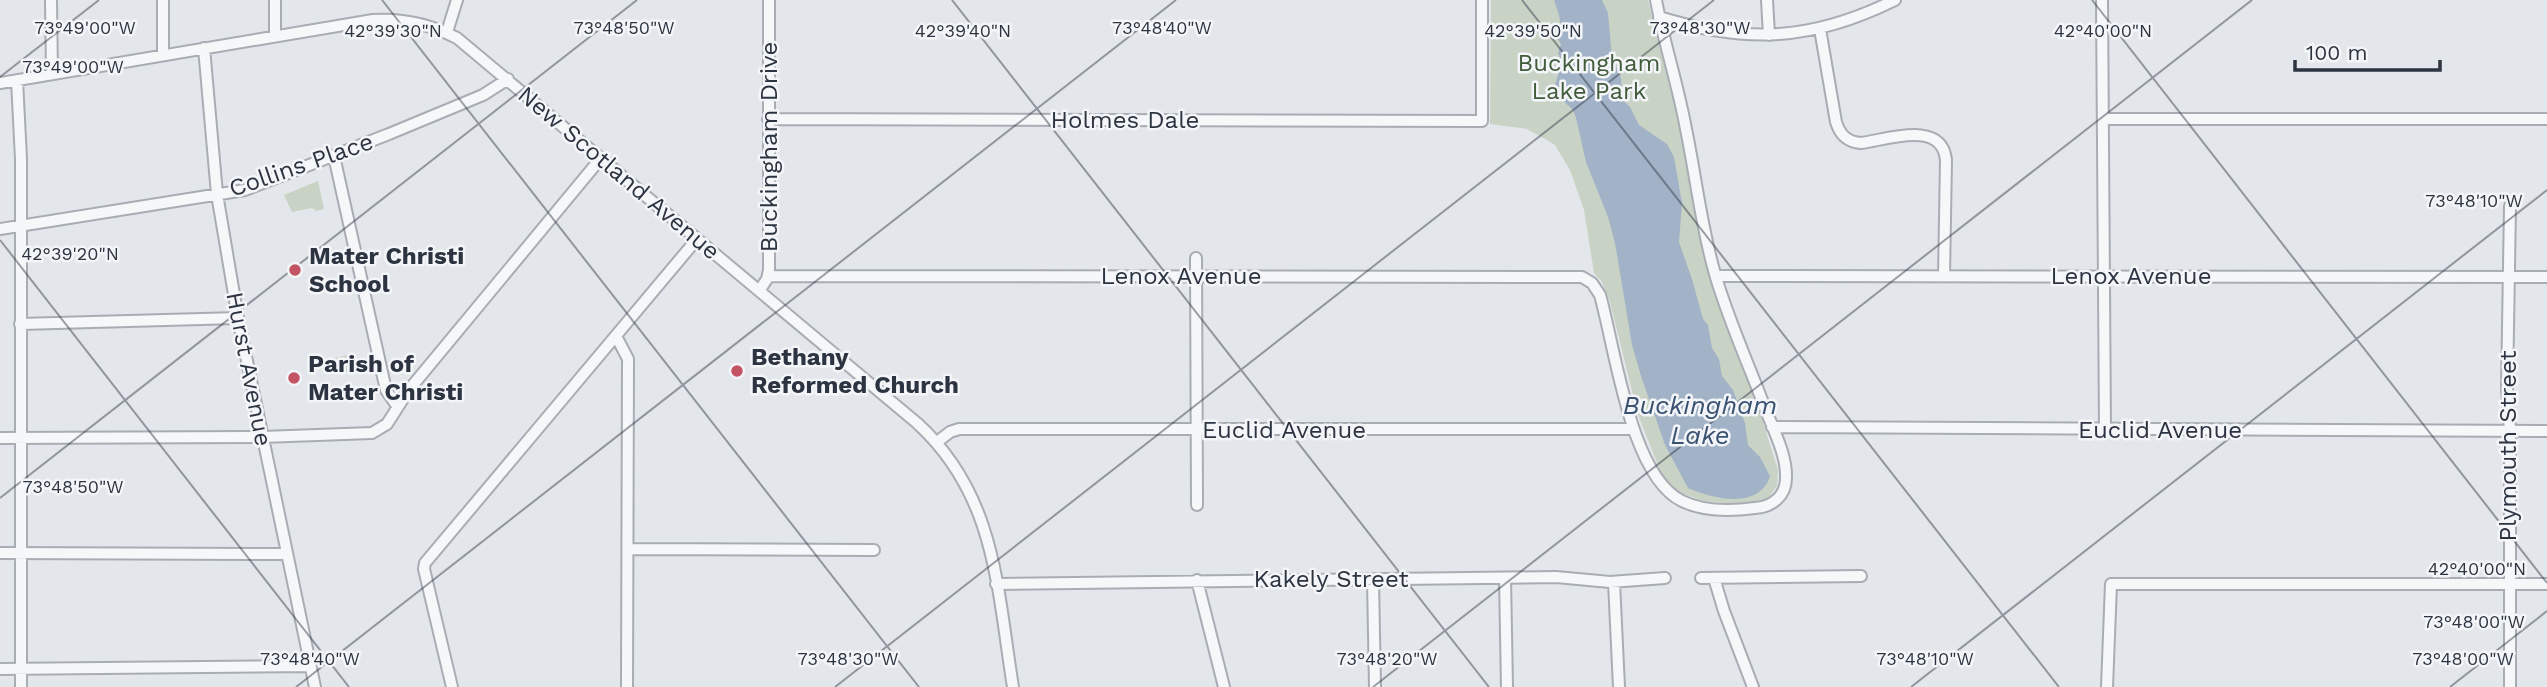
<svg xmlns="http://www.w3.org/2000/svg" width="2547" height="687" font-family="'Work Sans',sans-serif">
	<rect width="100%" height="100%" fill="#e3e6ea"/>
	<path fill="#c9d3c5" d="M1491,0H1648L1683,140L1700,240L1709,276L1756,400L1778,470L1777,486L1768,498L1760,502L1738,504L1704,501L1678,492L1667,482L1659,468L1638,415L1610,302L1602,282L1594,273L1584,210L1570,170L1555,145L1545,139L1527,129L1490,124Z
		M318,181L324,209L316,211L312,208L292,212L284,195Z
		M353,354L355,370L339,374L335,358Z"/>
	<path fill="#a2b3c7" d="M1554,0H1602L1608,13L1612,58L1621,78L1622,99L1630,107L1639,125L1667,144L1674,157L1682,203L1679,242L1692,279L1703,319L1708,325L1712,348L1719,359L1722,376L1733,390L1745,423L1748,445L1760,457L1770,476C1760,510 1712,499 1688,488L1665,445L1641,376L1632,345L1615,243L1608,217L1586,162L1576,118L1573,110L1556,94L1555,85L1562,62L1558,53L1561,44L1557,38C1563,20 1559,16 1554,0Z"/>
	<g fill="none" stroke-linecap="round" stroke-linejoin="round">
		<g stroke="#a8adb4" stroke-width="14">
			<path id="minor" d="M51,0L52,74
				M163,0V55
				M275,0V36
				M1767,0L1769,35
				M2102,0L2105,430
				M1659,17C1747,44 1812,41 1895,0
				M1820,29L1836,122C1840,135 1847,142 1861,143C1886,140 1942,119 1946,160L1944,276
				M447,32L457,0
				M204,48L217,194L238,318L315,687
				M17,80L21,159V687
				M0,83L373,20C403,18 430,24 457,38L917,423C996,495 997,588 1013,687
				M768,119L1482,121V0
				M2104,119H2547
				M334,156L386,390L397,406
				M0,229L245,190L389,134L483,95L508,79
				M1196,258L1197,505
				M768,276L1582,277L1592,283L1600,295C1615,347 1630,476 1682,501C1704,512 1732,511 1755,508C1772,507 1786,496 1786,478C1787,455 1773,429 1765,408C1748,363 1728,319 1715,274C1701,226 1696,177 1686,129C1678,85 1664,43 1656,0
				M1716,276L2547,277
				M759,291L767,279L769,270V0
				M20,324L238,318
				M616,336L628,359L627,687
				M1772,427L2547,431
				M0,438L262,437L372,433L387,424L408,391L601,158
				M937,442L950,432L959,429H1634
				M628,549L874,550
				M0,553L286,554
				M1505,578L1507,687
				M1701,578L1861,576
				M1714,578L1724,611L1753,687
				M1197,580L1224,687
				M1373,580L1375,687
				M1614,582L1619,687
				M996,584L1556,577L1610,582L1665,578
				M0,669L310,666
				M452,687L424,569L425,563L697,239
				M2107,687L2111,584H2547
				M2510,687V431L2507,389L2510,206"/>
		</g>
		<use href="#minor" stroke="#f6f7f9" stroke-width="10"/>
	</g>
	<path fill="none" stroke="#2c3441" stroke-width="2" stroke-opacity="0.45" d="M382,0L919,687M952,0L1489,687M1522,0L2059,687M2092,0L2547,583M0,77L99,0M0,240L349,687M0,498L637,0M296,687L1176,0M835,687L1714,0M1373,687L2252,0M1911,687L2547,190M2450,687L2547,611"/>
	<g fill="#c35464" stroke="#f3f5f8" stroke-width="2.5">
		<circle cx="295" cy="270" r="7"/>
		<circle cx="737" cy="371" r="7"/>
		<circle cx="294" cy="378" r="7"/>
	</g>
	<g text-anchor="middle" stroke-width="5" stroke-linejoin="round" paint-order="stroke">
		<g font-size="24" fill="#415b3b" stroke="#f3f5f8">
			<text x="1589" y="71">Buckingham<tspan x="1589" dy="28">Lake Park</tspan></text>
		</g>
		<g font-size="24" fill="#2c3441" stroke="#f3f5f8">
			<text x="1125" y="128">Holmes Dale</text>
			<text transform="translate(769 147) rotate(-90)" y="8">Buckingham Drive</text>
			<text transform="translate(301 165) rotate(-19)" y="8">Collins Place</text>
			<text transform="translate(619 173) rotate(40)" y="8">New Scotland Avenue</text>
			<text x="1181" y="284">Lenox Avenue</text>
			<text x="2131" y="284">Lenox Avenue</text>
			<text transform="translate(249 369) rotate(79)" y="8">Hurst Avenue</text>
			<text x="1284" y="438">Euclid Avenue</text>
			<text x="2160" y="438">Euclid Avenue</text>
			<text transform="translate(2508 446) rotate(-90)" y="8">Plymouth Street</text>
			<text x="1331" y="587">Kakely Street</text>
		</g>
		<g font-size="24" font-weight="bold" fill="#2c3441" stroke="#f3f5f8" text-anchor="start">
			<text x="309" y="264">Mater Christi<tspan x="309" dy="28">School</tspan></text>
			<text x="751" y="365">Bethany<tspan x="751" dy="28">Reformed Church</tspan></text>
			<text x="308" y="372">Parish of<tspan x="308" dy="28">Mater Christi</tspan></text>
		</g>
		<g font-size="26" font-style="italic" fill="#3a5271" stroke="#f3f5f8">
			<text x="1700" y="414">Buckingham<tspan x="1700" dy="30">Lake</tspan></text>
		</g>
	</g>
	<g font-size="18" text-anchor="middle" fill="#2c3441" stroke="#f3f5f8" stroke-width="5" stroke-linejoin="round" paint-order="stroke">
		<text x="85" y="34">73°49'00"W</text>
		<text x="624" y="34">73°48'50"W</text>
		<text x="1162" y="34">73°48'40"W</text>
		<text x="1700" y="34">73°48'30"W</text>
		<text x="393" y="37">42°39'30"N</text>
		<text x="963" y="37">42°39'40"N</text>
		<text x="1533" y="37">42°39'50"N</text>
		<text x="2103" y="37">42°40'00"N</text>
		<text x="73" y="73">73°49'00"W</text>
		<text x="2474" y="207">73°48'10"W</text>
		<text x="70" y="260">42°39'20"N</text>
		<text x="73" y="493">73°48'50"W</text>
		<text x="2477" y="575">42°40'00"N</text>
		<text x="2474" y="628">73°48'00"W</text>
		<text x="310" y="665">73°48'40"W</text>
		<text x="848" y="665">73°48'30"W</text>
		<text x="1387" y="665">73°48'20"W</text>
		<text x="1925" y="665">73°48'10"W</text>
		<text x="2463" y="665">73°48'00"W</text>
	</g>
	<path d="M2295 60v10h145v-10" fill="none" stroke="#2c3441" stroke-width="3.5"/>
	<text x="2306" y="60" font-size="21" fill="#2c3441" stroke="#f3f5f8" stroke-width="5" paint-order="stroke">100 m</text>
</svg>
